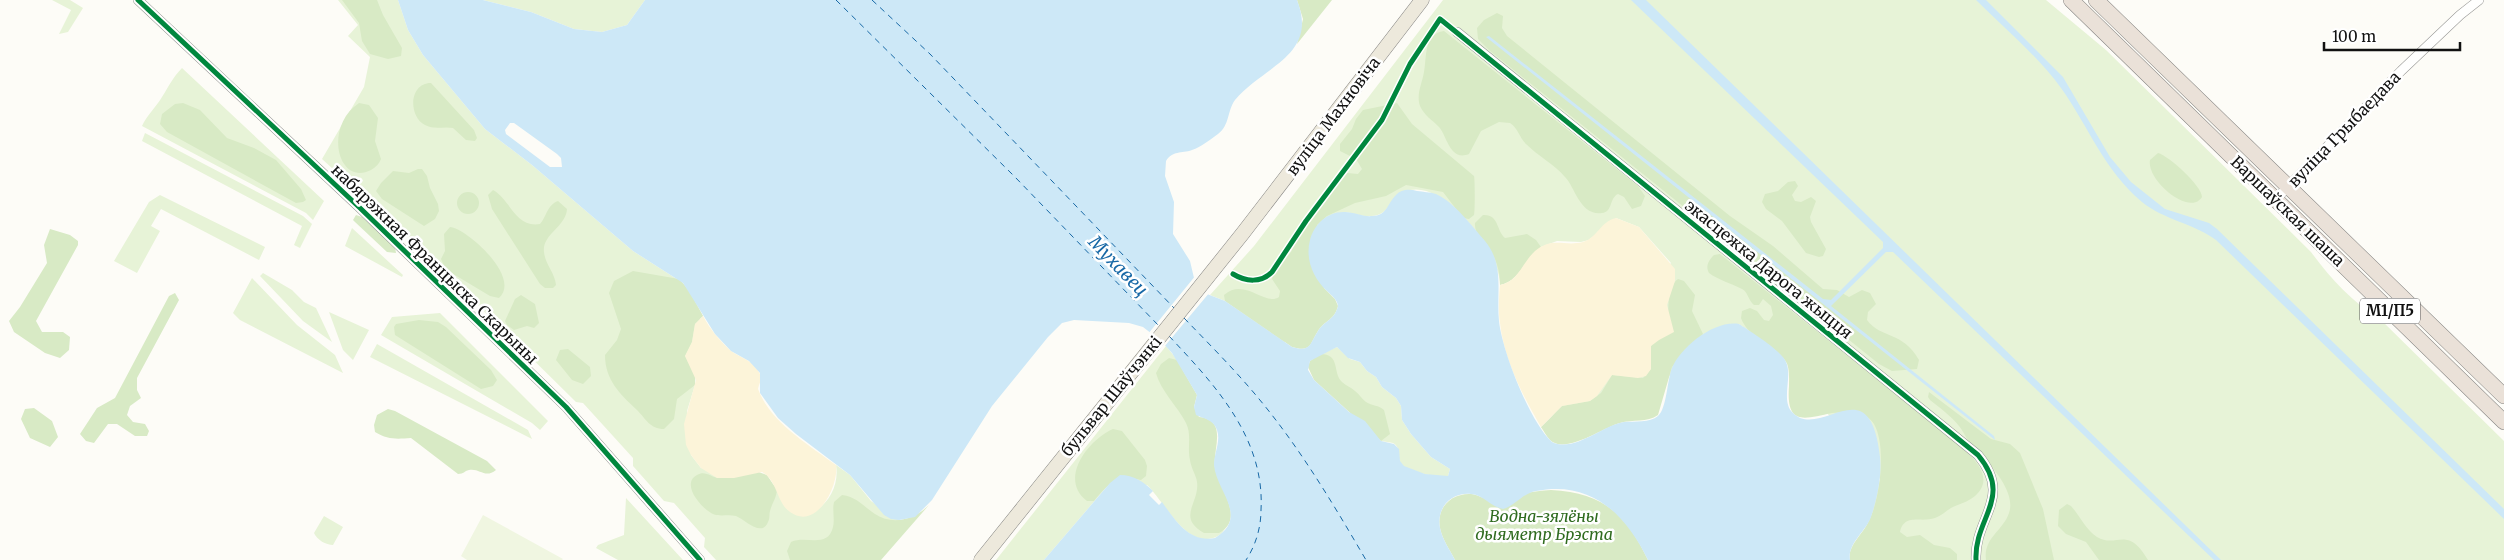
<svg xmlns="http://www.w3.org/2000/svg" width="2504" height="560" font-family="Merriweather,serif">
	<rect width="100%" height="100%" fill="#fdfcf7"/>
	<path fill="#e7f3d7" d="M52,0H70L83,8L68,32L59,34L71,10Z
		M338,0H398L408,30L423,55L485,129L532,165L633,251L683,283L703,316L700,318L695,385L687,411L691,455L701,468L775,485L787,509L801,516C825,512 840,488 836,465L850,475L871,501L899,520L881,560H716L704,547L705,538L674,503L664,501L633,466V458L583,403L576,402L426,254L322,159L364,87L370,57L348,36L358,25Z
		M483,0H645L627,25L602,32L574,29L531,12Z
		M1443,0H2046L2106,50L2311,252C2330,278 2352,302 2380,319L2504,441V560H1850L1871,516L1880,479L1778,352L1739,324L1586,438L1567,444L1541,427L1546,424L1671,263L1639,227L1616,218L1589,240L1581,242L1557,241L1541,247L1500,285C1500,253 1447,182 1410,190C1389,195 1391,216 1371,216C1362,217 1354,213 1345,212L1284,343L1225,301L1210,295L1254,246Z
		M182,68L324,201L313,220L306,213L142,126C147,115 156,107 162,97C169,86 173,77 182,68Z
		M145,133L303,216L312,224L300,248L294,245L302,226L142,141Z
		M160,195L265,247L259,260L161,209L151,226L160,231L137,273L114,261L149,202Z
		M352,228L403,275L402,277L345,246Z
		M263,273L292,290L304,302L316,308L332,342L303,321L260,276Z
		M252,278L297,325L335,355L343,373L240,320L233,313Z
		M329,312L369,330L353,360L343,350Z
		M440,313L548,421L540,430L532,423L381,335L392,317Z
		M377,344L528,430L532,439L370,357Z
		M1166,346L1179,362L1220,484C1229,501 1227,507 1225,525C1225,532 1220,536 1213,538C1185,547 1164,501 1147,485L1110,483L1044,560H996Z
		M1337,347L1350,359L1360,362L1367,371L1376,377L1382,387L1396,398L1401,406L1402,420L1411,434L1431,457L1450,469L1448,476C1439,478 1409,472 1402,465C1396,458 1402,448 1393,443C1390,442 1385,442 1381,441L1309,364L1316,356Z
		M626,498L683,560H618L596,548L598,545L624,535Z
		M324,516L343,527L333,545C326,545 317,540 314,533Z"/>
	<path fill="#d8eac5" d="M342,0H377L383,15L402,48L401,56L388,59L370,54L362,41L359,23Z
		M1297,0H1332L1297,44L1303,19Z
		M1497,13L1503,16L1502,28L1507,36L1730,216L1773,246L1823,289L1837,290L1849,297L1862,290L1870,293L1876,304L1868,312L1867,320C1881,339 1903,331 1919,360L1917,369L1892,371L1879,364L1490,51L1478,39L1477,28L1484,20Z
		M1444,31L1638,186L1645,196L1641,206L1632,209L1624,197L1618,194C1609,198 1613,212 1602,213C1580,216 1575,187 1565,177C1554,164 1538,156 1526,144C1519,137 1518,128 1510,123L1499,122L1481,131L1469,154C1449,162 1447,134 1438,126C1432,120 1424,115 1420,106C1416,94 1422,84 1424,72C1427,58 1423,34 1444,31Z
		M431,83L474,130L477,138L475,141L466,140L453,128C444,126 434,130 425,125C408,116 409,83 431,83Z
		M183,103L200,110L227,138L254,148L276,160L301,189L306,200L303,202L296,203L167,132L160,124L162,114L175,104Z
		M359,103L369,105L378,118L375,141L381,159C379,164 376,167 371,170C338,187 323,127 359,103Z
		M1397,103L1412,124L1474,176C1475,178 1475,213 1474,215L1469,219L1463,218L1443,192L1406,185L1386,196L1355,203L1327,216L1317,225L1324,288L1335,299L1338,306C1334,321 1325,320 1318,331C1310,343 1312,353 1292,347L1225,301L1224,295C1245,277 1265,307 1279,297L1280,291L1272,279L1274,270L1291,252L1302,229L1342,177L1347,173L1358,174L1362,169L1356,159L1340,151V144L1352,129L1356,119L1363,110Z
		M2158,153C2169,156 2202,186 2202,197C2190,217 2146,180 2150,160Z
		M418,169H422L427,176L430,188L438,204L439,211L435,219L424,226L382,199L376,191L381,183L393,171L409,173Z
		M1795,181L1798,186L1792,195L1795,201L1801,202L1811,197L1816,201L1810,217L1811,222L1826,249L1823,256L1819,257L1806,253L1782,221L1766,209L1762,202L1765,194L1778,191L1788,182Z
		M493,190C511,200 515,228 540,224C547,216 547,205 558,201L567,209C566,227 542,234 544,252C545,264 555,273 556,285L553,288H545L540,284L492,209L488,195Z
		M457 203a11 11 0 1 1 22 0a11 11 0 1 1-22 0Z
		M356,215L362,217L395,247L396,253L387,252L355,222L353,220Z
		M1483,215C1499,214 1496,230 1505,238L1527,234L1536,240L1541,247C1525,258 1520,281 1500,285C1500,270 1496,259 1488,246C1483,237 1474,234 1475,223Z
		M450,227C466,228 522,277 499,298L490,296L450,272L445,268L441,259L445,251L444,234Z
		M50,229L70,235L78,241V245L36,321L42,332H63L70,337L69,350L60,358L45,353L14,332L9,321L20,307L47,263L44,245Z
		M1720,254L1948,436C1963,449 2000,474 1975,496C1968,502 1959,504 1951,508C1946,511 1941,516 1935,518C1922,523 1904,513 1900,532L1907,537L1920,535L1934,545L1950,548L1957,554V560H1850C1847,546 1862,535 1868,523C1880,500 1887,447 1874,424C1871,419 1865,415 1859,411C1851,412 1841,412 1832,413C1803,419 1786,426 1789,386C1789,378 1790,367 1785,360C1773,344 1748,338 1741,318L1742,311L1750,308L1757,311L1764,320L1769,321L1773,315L1771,306L1763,299L1759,305H1754C1748,300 1748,292 1742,289C1731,283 1718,280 1709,273C1705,266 1709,260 1714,255Z
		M633,271L679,279L689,290L703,316L695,324L692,342L685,356L695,375V385L677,399L674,419L664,429C650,429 646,419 637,410C620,394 605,380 605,355L617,340L621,329L609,293L614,281Z
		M1678,279L1684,281L1695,295L1692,311L1703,334L1672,367L1658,415C1647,423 1633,419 1620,423C1604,427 1565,455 1550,440C1546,436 1544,431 1541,427L1562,406L1590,401L1601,393L1612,375L1643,378L1651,369V346C1658,338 1666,327 1668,315C1669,304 1667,287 1678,279Z
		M175,293L179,300L137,378V390L141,398L130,406L127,415L133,422L145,424L149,431L147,436H135L117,424H108L94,443L86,441L80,434L97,408L115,398L169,296Z
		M521,295L535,304L539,323L534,328L527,326L514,330L507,325L505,321L515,299Z
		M419,320L438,322L446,327L491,370L497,380L493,386L481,389L395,335L394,327L396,324Z
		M568,349L590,367L591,376L583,384L572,380L556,360L560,350Z
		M1320,354C1341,354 1332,372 1342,382C1346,386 1351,387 1355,391C1359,394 1362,399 1366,402C1372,406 1379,405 1384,410L1390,434L1381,441L1314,380L1308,367L1310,361Z
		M1169,358L1177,360L1197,395L1194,407L1199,417C1229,420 1212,450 1215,468C1219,489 1246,518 1219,533H1204C1176,517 1200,503 1197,482C1196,475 1191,468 1190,460C1187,447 1192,435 1186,423C1178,407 1160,390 1156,373L1161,364Z
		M1929,392L1991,439L2010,444L2020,453L2043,509L2054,560H1986C1983,538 2003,531 2009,513C2017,490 1986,460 1972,445C1966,439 1964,432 1959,426C1951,416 1940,408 1930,400L1928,397Z
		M34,408L52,421L58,437L50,447L30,438L21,419L25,409Z
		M388,409L395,411L487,461L496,470C485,479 480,468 469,470C464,471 464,474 458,474L411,438C397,439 388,440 375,432L374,425L377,415Z
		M1113,429L1122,431L1145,460L1147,466L1146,476L1141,480C1117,474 1108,484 1094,501H1087C1058,479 1088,440 1113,429Z
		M756,471L767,475L777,490C776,499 772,503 770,511C769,515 770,519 768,522C762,538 744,519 736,516C728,514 720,517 713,514C702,509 680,484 697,475C705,470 711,477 718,478C730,478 745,474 756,471Z
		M1551,490C1604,493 1626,514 1648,560H1455C1450,550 1442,539 1440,528C1436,508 1451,493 1471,494C1476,494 1481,498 1486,498C1508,498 1529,491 1551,490Z
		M842,495C857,497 863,506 875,514C893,526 915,519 929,505L881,560H790L787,551L791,542C806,535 828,549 833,527C835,519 832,510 834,502Z
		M2067,504L2071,506C2080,516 2086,530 2097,537C2117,549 2127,524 2148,560H2099L2086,542L2066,534L2058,526L2059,510Z"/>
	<path fill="#fcf4d9" d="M1616,218L1639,227L1675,269V281L1667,305L1674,332L1659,340L1651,346V369L1646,376L1638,378L1612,375L1597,396L1590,401L1562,406L1541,427C1523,396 1504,360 1500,323C1498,311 1499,297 1500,285C1518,282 1522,263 1535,251C1553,236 1564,247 1583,242C1597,238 1601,221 1616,218Z
		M703,316C710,329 719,340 730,350C740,358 754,360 760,374C763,379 759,383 758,389C770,422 809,445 836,465C839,487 816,531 790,512C776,502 778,481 762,472L734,478H717L701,468L691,455L686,445L684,424L696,380L685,356L692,342L695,324Z"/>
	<path fill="#f0f6e1" d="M483,515L563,559L562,560H467L461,556Z"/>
	<path fill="#cde8f7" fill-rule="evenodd" d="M398,0H483L531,12L574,29L602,32L627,25L645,0H1297C1319,56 1263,66 1235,100C1227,111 1230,125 1218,134C1211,139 1201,147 1192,150C1181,154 1173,150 1166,161L1165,176L1174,202L1173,234L1190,261L1194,278L1207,294L1225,301L1292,347C1311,353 1310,343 1318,331C1325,320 1334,321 1338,306C1337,299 1332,296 1327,291C1313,278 1305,259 1310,240C1314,224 1328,211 1345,212C1354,212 1363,217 1372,216C1387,216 1387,204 1396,195C1401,189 1410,189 1417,191C1423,192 1430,192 1436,194C1454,202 1472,226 1485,241C1505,265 1496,293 1499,321C1502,351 1530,422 1552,442C1574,453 1603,425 1624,422C1634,421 1650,423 1658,416C1667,408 1667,380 1672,368C1681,347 1714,320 1739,324C1750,331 1782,351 1786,362C1793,377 1780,401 1793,413C1821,441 1870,365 1880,457C1882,476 1877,499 1871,517C1866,531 1847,544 1850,560H1648C1626,515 1592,480 1536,491C1523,493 1515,506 1503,509C1491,507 1484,495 1471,494C1451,492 1436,508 1440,528C1442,539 1450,550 1455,560H1044L1110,483L1120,475C1134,475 1144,482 1153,491L1149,495L1159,505L1162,502C1175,520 1189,543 1215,538C1250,517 1216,491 1214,465C1214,453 1221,441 1217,430C1213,419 1204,419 1196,415L1194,407L1197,395L1172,353L1161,341L1143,327L1129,323L1074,320L1062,323L1048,337L992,406L932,500L915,517L899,520L891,519L884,515L850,475L796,434L778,418L760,393V373L749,361L731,351L715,334L683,283L633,251L532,165L485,129L423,55L408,30ZM1337,347L1348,358L1360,362L1367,371L1376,377L1382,387L1396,398L1401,406L1402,420L1411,434L1431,457L1450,469L1448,476L1425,474L1404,466L1400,461L1399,449L1394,444L1381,441L1365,421L1349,412L1314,380L1308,370L1310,361Z
		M1631,0H1646L2221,560H2214L1893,252H1886L1831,306L1994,436L1995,440L1486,37L1489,36L1823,299L1831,300L1883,248V242Z
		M1976,0H1986L2063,77L2110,157L2131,182L2165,209L2209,223L2217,229L2504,509V519L2216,240C2193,223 2164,220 2142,202C2103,169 2089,127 2061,88C2037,55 2004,28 1976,0Z"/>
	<path fill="#fdfcf7" d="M510,123H514L557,154L561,158L562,167H550L506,134L505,130Z
		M1196,275L1197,282L1210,292L1164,347L1148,334Z"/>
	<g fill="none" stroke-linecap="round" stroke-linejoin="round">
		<path stroke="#1768a6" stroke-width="1" stroke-dasharray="6 5" stroke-linecap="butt" d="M836,0L1015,177L1159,326
			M872,0L930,54L1174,308
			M1184,318C1211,346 1239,374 1264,405C1303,453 1335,507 1366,560
			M1169,336C1215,385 1265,438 1261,510C1261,527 1256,545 1246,560"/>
		<g stroke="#979795" stroke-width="10">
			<path id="street" d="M138,0L359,207L566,407L700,560
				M1457,32L1978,455C2014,498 1974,517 1976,560
				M2276,199L2401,71L2460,15L2479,0"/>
		</g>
		<g stroke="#858482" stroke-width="15">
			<path id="primary" d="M981,560L1243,233L1422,0"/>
		</g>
		<g stroke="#858482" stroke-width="16">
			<path id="highway" d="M2071,0L2504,422
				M2096,0L2504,396"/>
		</g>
		<use href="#street" stroke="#fffffe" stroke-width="9"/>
		<use href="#primary" stroke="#ede9dc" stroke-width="14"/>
		<use href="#highway" stroke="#eae1d8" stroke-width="15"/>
		<g stroke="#fff" stroke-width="8">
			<path id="cycleway" d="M138,0L359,207L566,407L700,560
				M1233,274C1246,282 1261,283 1272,272L1306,221L1382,120L1410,64L1440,19L1978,455C2014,498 1974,517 1976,560"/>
		</g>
		<use href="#cycleway" stroke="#00873e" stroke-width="5"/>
	</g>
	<g text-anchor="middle" stroke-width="5" stroke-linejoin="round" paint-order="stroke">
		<rect fill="#fff" stroke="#585858" stroke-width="1" x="2360" y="298.5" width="60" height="25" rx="4"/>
		<g font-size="15" font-weight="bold" fill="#111">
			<text x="2390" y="316">М1/П5</text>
		</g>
		<g font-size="16" fill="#111" stroke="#fff">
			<text transform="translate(1333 116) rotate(-53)" y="6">вуліца Махновіча</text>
			<text transform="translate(2344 129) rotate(-46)" y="6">вуліца Грыбаедава</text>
			<text transform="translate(2288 211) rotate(44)" y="6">Варшаўская шаша</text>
			<text transform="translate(435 264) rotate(44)" y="6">набярэжная Францыска Скарыны</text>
			<text transform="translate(1769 269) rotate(39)" y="6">экасцежка Дарога жыцця</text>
			<text transform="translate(1111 396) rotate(-51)" y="6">бульвар Шаўчэнкі</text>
		</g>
		<g font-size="16" font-style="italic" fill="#2f6b1f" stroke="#fff">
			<text x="1544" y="522">Водна-зялёны<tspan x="1544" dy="18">дыяметр Брэста</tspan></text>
		</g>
		<g font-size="18" font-style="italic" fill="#1768a6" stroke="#fff">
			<text transform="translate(1118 266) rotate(46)" y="6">Мухавец</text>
		</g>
	</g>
	<path d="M2324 42v8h136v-8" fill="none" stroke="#111111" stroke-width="2.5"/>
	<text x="2332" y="42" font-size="15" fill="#111111" stroke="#ffffff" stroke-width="4" paint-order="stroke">100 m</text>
</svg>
